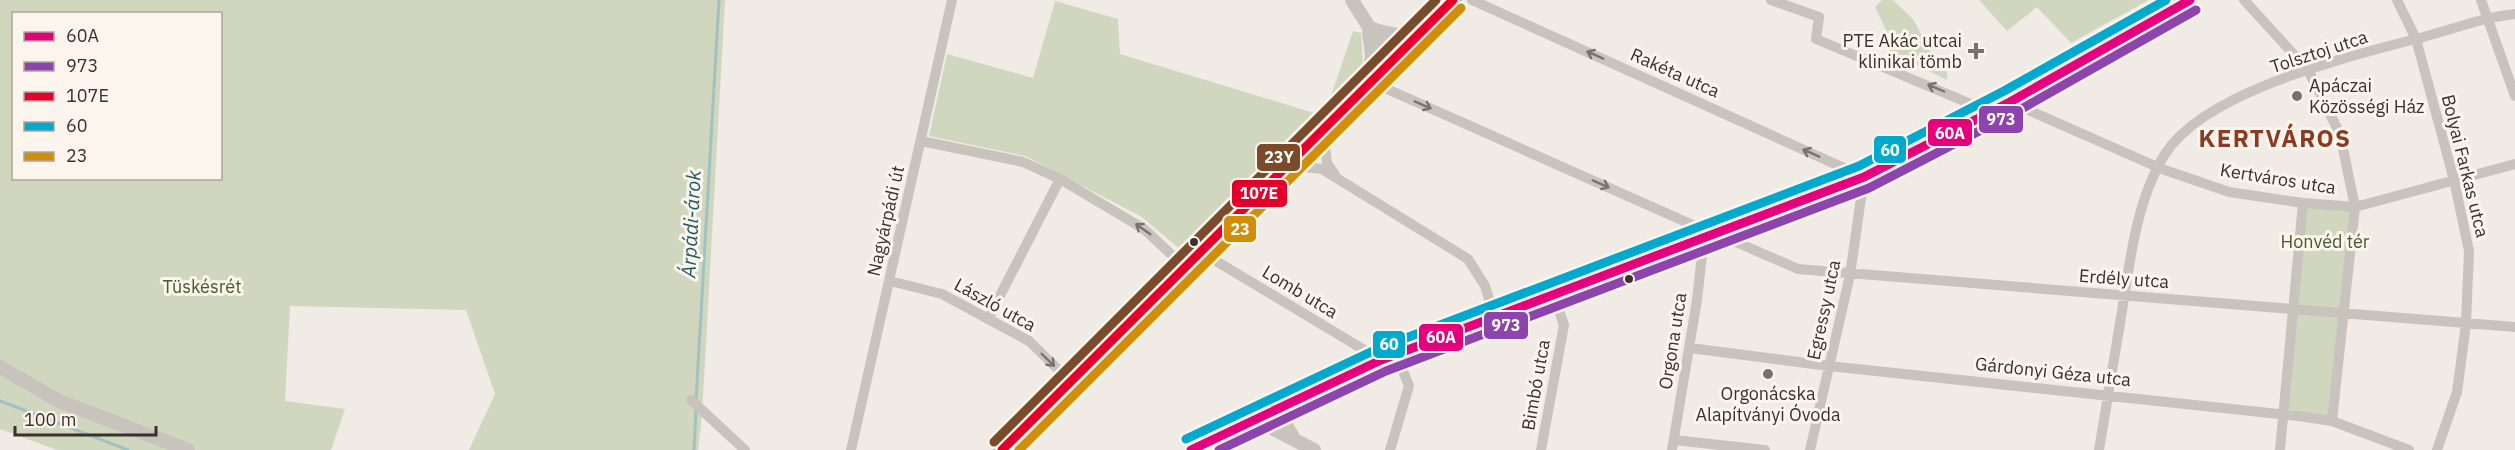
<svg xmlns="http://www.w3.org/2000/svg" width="2515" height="450" font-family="'IBM Plex Sans',sans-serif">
	<rect width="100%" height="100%" fill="#f0ebe5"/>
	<path fill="#d1d6bf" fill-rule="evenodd" d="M0,0H725L702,415L698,450H469L495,394L466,310L290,306L285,401L345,409L331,450H57L0,429ZM14,14H220V178H14Z
		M1882,0H1893L1913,19L1931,53L1947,71V80L1890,52L1888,34L1875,7Z
		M1979,0H2149L2071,43L2037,7L2007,31Z
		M1055,1L1118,19L1120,54L1314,113L1330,99L1353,31L1361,33L1363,63L1308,124L1196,232L1182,251L1142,217L1025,156L929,136L947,54L1033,78Z
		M2303,203L2355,207L2332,421L2284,414Z"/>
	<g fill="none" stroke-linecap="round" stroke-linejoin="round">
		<path stroke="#a1c2c1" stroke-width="3" d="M696,400L719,0
			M0,401L128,450
			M694,450L696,409"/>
		<path stroke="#c9c3be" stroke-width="10" d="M1472,0L1864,177L1850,275L1810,450
			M1771,0L1819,17L1816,39L1990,112
			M2244,0L2308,70L2340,134L2355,207L2332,421
			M2397,0L2416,39L2454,180L2469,251L2466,324L2457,392L2437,450
			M2481,0L2515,96
			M1369,81L1713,234
			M2010,102L2162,169L2229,192L2303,203L2355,207L2515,164
			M1323,129L1327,163L1335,175
			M921,141L1023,162L1060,179L1144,229L1186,268
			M1280,175L1296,173L1305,167L1322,169L1468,259L1485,286L1494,315
			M1736,242L1798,269L2515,327
			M1201,252L1381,360
			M890,281L942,294L1029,341L1071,382
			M988,319L1060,179
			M1690,348L1829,366L2298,416L2332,421L2409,450
			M691,400L745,450
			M1674,440L1765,450
			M851,450L952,0
			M1390,450L1409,386L1396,354
			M1541,450L1564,325L1553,293
			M1672,450L1697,300L1704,237
			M2099,450C2107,404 2114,357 2122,311C2130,259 2137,199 2165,154C2206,89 2356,55 2427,36C2456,28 2485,17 2515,14
			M2280,450L2303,203"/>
		<path stroke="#c9c3be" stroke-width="14" d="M1352,0L1390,61
			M1369,28C1389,34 1402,39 1421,30
			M1369,81L1372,54L1369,33
			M0,367L59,401L188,450
			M1283,404L1279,414L1293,437
			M1250,420L1264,424L1314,450
			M1191,450L1381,360L1864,177L2010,102L2190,0"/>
		<path stroke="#b8b1ad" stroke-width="18" d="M1002,450L1453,0"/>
		<g stroke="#fbf5ee" stroke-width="14">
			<path id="bus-1" d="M1191,450L1381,360L1864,177L2010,102L2190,0"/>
		</g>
		<g stroke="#fbf5ee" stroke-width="14">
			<path id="bus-2" d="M1219,450L1386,371L1869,188L2016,112L2196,10"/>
		</g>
		<g stroke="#fbf5ee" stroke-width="14">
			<path id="bus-3" d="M1002,450L1453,0"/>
		</g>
		<g stroke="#fbf5ee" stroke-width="14">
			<path id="bus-4" d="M1186,439L1377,349L1859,166L2004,91L2166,0"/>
		</g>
		<g stroke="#fbf5ee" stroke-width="14">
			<path id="bus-5" d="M1019,450L1461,8"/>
		</g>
		<g stroke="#fbf5ee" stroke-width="14">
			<path id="bus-6" d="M994,442L1436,0"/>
		</g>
		<use href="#bus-1" stroke="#e5007d" stroke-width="9"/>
		<use href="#bus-2" stroke="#8e44ad" stroke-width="9"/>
		<use href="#bus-3" stroke="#e4002b" stroke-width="9"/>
		<use href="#bus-4" stroke="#00a9ce" stroke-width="9"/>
		<use href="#bus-5" stroke="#d18e09" stroke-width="9"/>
		<use href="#bus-6" stroke="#7a4b2a" stroke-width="9"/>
	</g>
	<defs><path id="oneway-shaft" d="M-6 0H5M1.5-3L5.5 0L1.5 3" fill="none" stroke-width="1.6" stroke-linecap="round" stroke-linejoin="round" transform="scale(1.5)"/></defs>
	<g stroke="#7b726d">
		<use href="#oneway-shaft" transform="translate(1595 55) rotate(-156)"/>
		<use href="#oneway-shaft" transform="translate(1936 88) rotate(-157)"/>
		<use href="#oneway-shaft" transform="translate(1423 105) rotate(24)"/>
		<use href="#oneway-shaft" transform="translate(1811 153) rotate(-156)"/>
		<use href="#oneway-shaft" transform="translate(1601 184) rotate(24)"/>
		<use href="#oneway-shaft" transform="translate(1143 229) rotate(-145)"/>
		<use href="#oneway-shaft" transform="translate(1048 360) rotate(44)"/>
	</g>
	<g fill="#7a716c" stroke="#fbf5ee" stroke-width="2">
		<path d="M1973 42h6v6h6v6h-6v6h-6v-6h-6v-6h6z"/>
		<circle cx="2297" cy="96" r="6"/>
		<circle cx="1768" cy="374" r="6"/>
	</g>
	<g fill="#3b302b" stroke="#fbf5ee" stroke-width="2">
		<circle cx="1194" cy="242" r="5"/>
		<circle cx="1629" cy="279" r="5"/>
	</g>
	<g text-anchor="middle" stroke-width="6" stroke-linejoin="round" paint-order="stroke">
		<g font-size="18" fill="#3b302b" stroke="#fbf5ee" text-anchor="end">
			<text x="1962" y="47">PTE Akác utcai<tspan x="1962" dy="21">klinikai tömb</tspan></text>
			<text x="2309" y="92" text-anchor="start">Apáczai<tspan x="2309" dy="21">Közösségi Ház</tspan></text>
			<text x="1768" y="400" text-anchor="middle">Orgonácska<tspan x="1768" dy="21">Alapítványi Óvoda</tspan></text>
		</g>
		<g font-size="18" fill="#3b302b" stroke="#fbf5ee">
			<text transform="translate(2319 52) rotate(-18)" y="6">Tolsztoj utca</text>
			<text transform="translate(1675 73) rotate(24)" y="6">Rakéta utca</text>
			<text transform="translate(2465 166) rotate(76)" y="6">Bolyai Farkas utca</text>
			<text transform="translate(2278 179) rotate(9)" y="6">Kertváros utca</text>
			<text transform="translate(886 221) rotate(-77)" y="6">Nagyárpádi út</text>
			<text transform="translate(2124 279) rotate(4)" y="6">Erdély utca</text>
			<text transform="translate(1300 292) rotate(31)" y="6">Lomb utca</text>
			<text transform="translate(995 305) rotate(29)" y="6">László utca</text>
			<text transform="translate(1824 310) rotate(-78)" y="6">Egressy utca</text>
			<text transform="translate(1673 341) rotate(-81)" y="6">Orgona utca</text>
			<text transform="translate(2053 372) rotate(6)" y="6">Gárdonyi Géza utca</text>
			<text transform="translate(1536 385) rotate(-80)" y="6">Bimbó utca</text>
		</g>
		<g font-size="18" fill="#4a5a2e" stroke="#fbf5ee">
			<text x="2325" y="248">Honvéd tér</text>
			<text x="202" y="293">Tüskésrét</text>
		</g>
		<g font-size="20" font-style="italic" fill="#1f5a5e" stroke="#fbf5ee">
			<text transform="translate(691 224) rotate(-87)" y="7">Árpádi-árok</text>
		</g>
		<g font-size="24" font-weight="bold" letter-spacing="1.5" fill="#8c3b22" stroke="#fbf5ee">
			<text x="2275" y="147">KERTVÁROS</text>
		</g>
	</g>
	<g stroke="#fbf5ee" stroke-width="2">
		<rect x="1978" y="105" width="46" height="29" rx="6" fill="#8e44ad"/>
		<rect x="1927" y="118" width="46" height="29" rx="6" fill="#e5007d"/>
		<rect x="1873" y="135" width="34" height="29" rx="6" fill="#00a9ce"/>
		<rect x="1256" y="143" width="45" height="29" rx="6" fill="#7a4b2a"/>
		<rect x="1231" y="179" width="57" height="29" rx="6" fill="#e4002b"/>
		<rect x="1223" y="215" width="34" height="28" rx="6" fill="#d18e09"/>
		<rect x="1483" y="311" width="46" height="29" rx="6" fill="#8e44ad"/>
		<rect x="1418" y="323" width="46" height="29" rx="6" fill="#e5007d"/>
		<rect x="1372" y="330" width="34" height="29" rx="6" fill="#00a9ce"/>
	</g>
	<g font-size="16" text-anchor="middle" font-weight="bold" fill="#fff">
		<text x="2001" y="125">973</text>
		<text x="1950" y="139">60A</text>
		<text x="1890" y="156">60</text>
		<text x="1279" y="163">23Y</text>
		<text x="1259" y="199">107E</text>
		<text x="1240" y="235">23</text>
		<text x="1506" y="331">973</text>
		<text x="1441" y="343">60A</text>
		<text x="1389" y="350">60</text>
	</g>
	<rect x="12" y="12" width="210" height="168" fill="#fbf5ee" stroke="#aea6a0" stroke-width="1.5"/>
	<rect x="24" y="32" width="30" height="9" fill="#e5007d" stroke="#aea6a0" stroke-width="1.5"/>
	<text x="66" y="42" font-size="18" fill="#3b302b">60A</text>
	<rect x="24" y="62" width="30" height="9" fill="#8e44ad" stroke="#aea6a0" stroke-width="1.5"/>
	<text x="66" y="72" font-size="18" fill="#3b302b">973</text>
	<rect x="24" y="92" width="30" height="9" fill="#e4002b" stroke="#aea6a0" stroke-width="1.5"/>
	<text x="66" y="102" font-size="18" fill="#3b302b">107E</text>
	<rect x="24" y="122" width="30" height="9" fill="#00a9ce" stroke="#aea6a0" stroke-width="1.5"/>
	<text x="66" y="132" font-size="18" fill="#3b302b">60</text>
	<rect x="24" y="152" width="30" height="9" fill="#d18e09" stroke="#aea6a0" stroke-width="1.5"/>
	<text x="66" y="162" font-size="18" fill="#3b302b">23</text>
	<path d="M15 426v9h141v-9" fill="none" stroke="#3b302b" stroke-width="3"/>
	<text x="24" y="426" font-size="18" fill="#3b302b" stroke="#fbf5ee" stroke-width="4.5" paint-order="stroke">100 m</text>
</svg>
